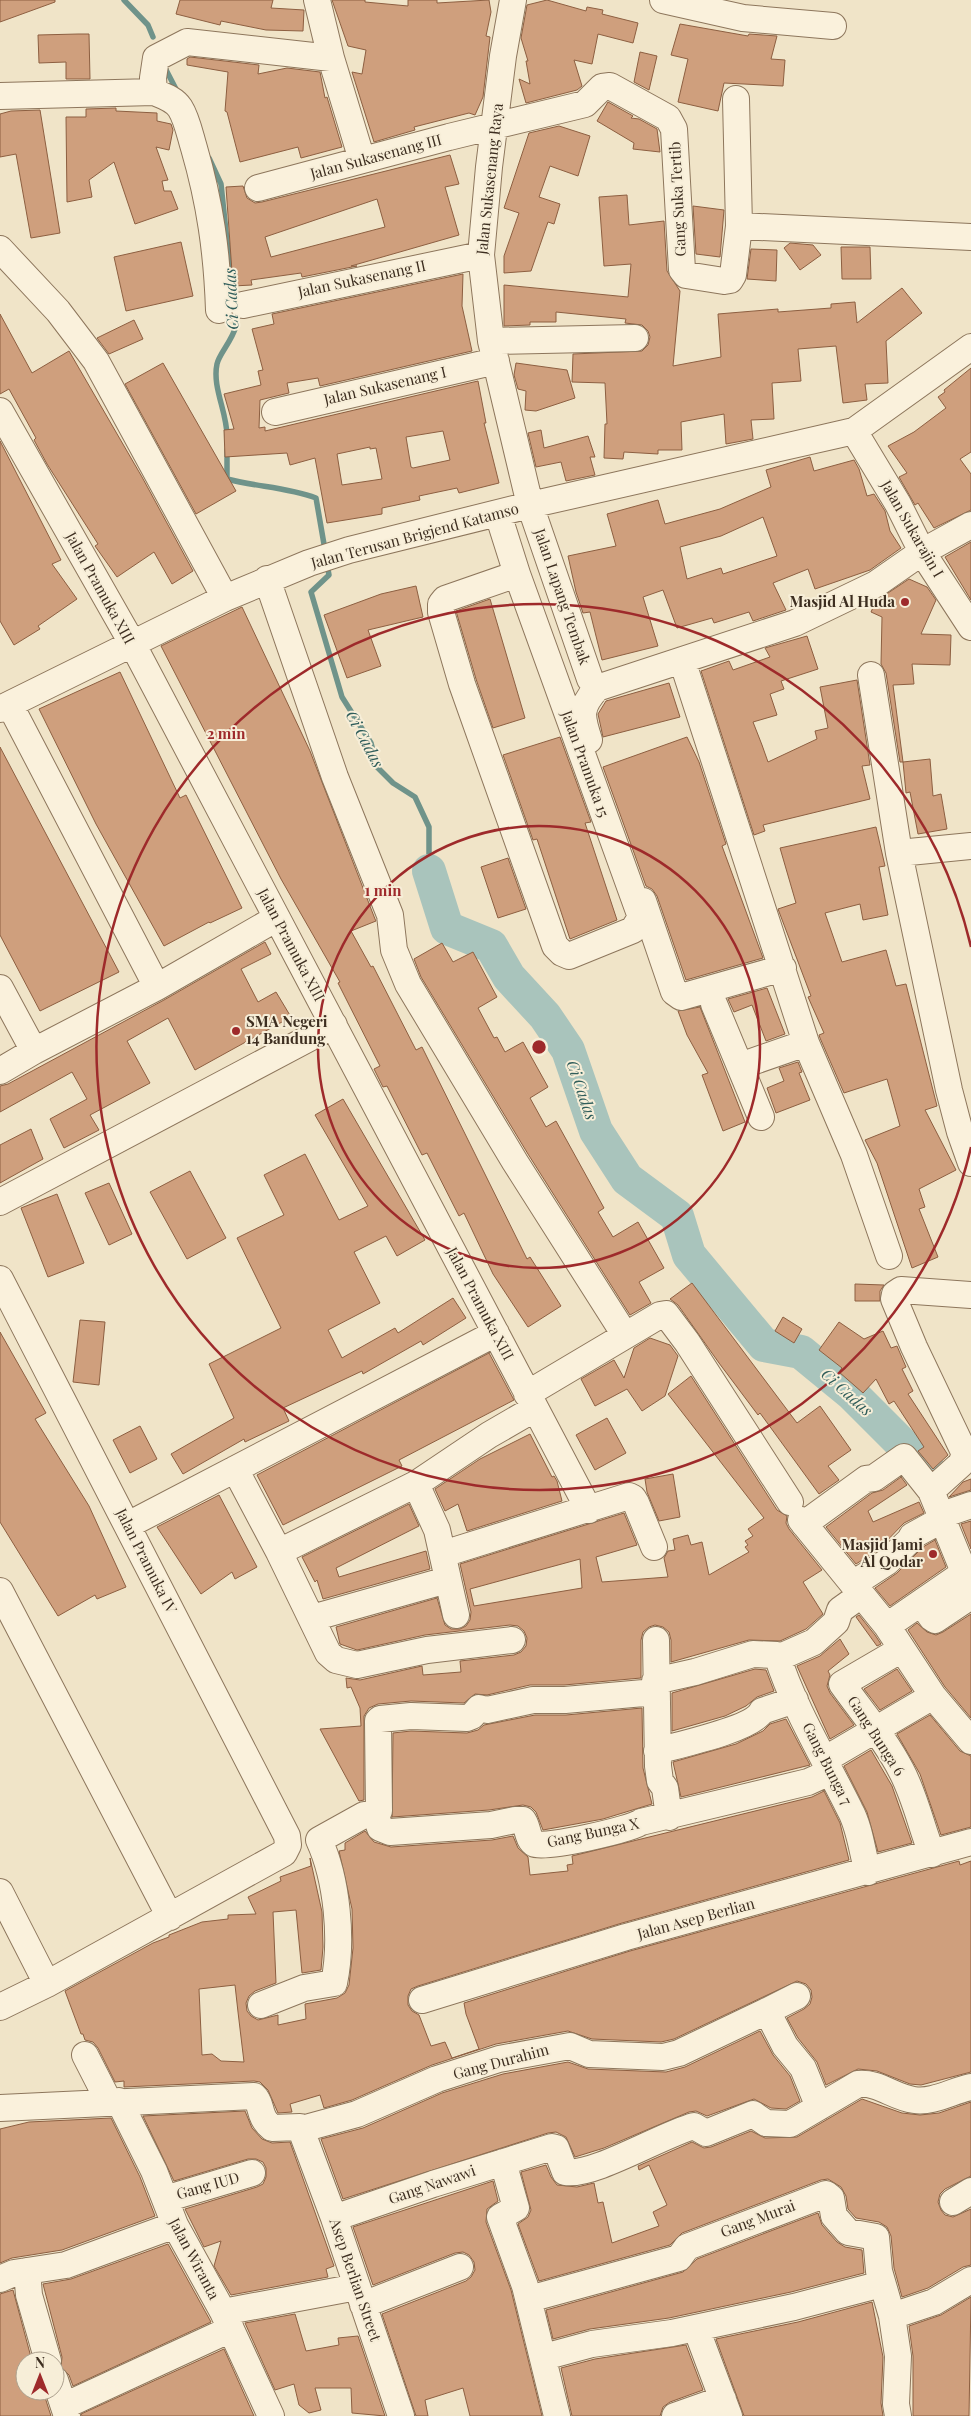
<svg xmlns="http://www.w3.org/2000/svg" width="971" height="2416" font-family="'Playfair Display',serif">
	<rect width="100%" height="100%" fill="#f0e4c8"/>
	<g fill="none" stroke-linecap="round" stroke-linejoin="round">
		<path stroke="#6f938a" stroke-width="5.5" d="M124,0L148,25L153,37
			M164,66L178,93
			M209,158L221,184L236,326C232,341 219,354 217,364C212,387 227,412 227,436
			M227,450V479C257,487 287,487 316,498L325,550
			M327,564L329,575L311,592L342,697L371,743L377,767L393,783L415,797L429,827V871"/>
		<path stroke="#a9c4bc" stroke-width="34" d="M429,871L447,928L491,946L509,977L545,1016L568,1050L596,1131L627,1179L677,1216L689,1255L764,1345L801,1352L851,1393L934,1476"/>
	</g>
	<path fill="#cf9f7d" stroke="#8d5f41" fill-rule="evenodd" d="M0,0H55V2L0,22Z
		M180,0H273L271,8L304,10L303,31L266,30L221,21L220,25L176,14Z
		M332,0H365V2L408,6V0H437V3L489,0L491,12L486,36L490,37L483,97L475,115L469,113L414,127L415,130L374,142L352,72L362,74L366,50L348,46Z
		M547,0L586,11L587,7L603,10L602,14L638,23L633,43L598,34L592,64L574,60L582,86L577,90L526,103L519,79L530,84L526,61H528L521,38L527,5Z
		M680,24L748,36L749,34L777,36L771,59L785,60L783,86L724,83L718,111L678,102L688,59L671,55Z
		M78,34H89L90,79H66V62L39,63L38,35Z
		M640,52L657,56L649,90L634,82Z
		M190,57L259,65L258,74L287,68L320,72L325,98L327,97L342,147L301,158L298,147L240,162L227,112L225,111L228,72L187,65V59Z
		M608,102L633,116L631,118L639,119L657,129L660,152L633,149L634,143L597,121Z
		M116,108V111L157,113V121L171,124L173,130L169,150L156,147L168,180L162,181L164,191H171L178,209L135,224L114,162L89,180L92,197L67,202L66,117H86V109Z
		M40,110L60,233L31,238L16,154L0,157V114L11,111Z
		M559,126L590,136L578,176L550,166L539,197L560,204L554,224L548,222L531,271L504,273V256L519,213L504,208L529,133Z
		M450,155L459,184L445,187L459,235L351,266H357L302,277L301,273L251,280L252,285L233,286L226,187L243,186L247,198L255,203L262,202ZM377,199L385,227L271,257L265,237Z
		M627,195L629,225L664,221L667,271L680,291L673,366L721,357L718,314L778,309V312L831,308V304L855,302L857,323L902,288L922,313L886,341L888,383L865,384L867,400L843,403L836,346L798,349L801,381L772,383L774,419L751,420L753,439L726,444L724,414L681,422L682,450H658V454L624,452L623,459L604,458L605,424H607L605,383L572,382L573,354L642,351L648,345L650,337L648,331L642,325L625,323L626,319L556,312V322H530V325L504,326V285L628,297L631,264L604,266L599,197Z
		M693,206L724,210L720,257L696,254Z
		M181,242L193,296L126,311L114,257Z
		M790,243L813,245L821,255L800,270L784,248Z
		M841,247H870L871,279H842Z
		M751,249L777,250L776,281L747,279Z
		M463,274L462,306L472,351L320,386L318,378L287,383L289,393L260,400L259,428L265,427V431L478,381L486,423H484L499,483L459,493L457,488L419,496L420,500L382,508V514L327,523L315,458L290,465L287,453L225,457L224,430L234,429L224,394L261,385L258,371L263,370L252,329L274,324L272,314ZM443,431L450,460L413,468L411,467L406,437ZM370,447V449L376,448L382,479L342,485L337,454Z
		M0,314L32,373L69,351L142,477L193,571L172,584L154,552L117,577L95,546L98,544L47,464L34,440L36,438L9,389L0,394Z
		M134,320L143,339L109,354L97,338Z
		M163,363L236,491L196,514L125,384Z
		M516,363L567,370L575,398L536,411L525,410L526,391L518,389L514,375Z
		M971,368V452L960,459L971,474V510L934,528L918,503L915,505L899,477L907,473L888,446L914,432L946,408L938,397L945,392L944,390Z
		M541,430L544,448L588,436L595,457H590L595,475L566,481L561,462L536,467L528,433Z
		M0,441L61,560L52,564L77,599L38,626L40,629L14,645L0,621Z
		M810,457L814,471L854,460L859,469L867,496L874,494L885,511L890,531L901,548L870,570L815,589L808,569L773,583L786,610L753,621L749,612L714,623L712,618L677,628L663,590L643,597L658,646L602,660L590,612L583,613L576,592L568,556L616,546L607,514L658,500L665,524L720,509L771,487L766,470ZM763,517L777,556L723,574L721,568L687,579L680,547L721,536Z
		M971,542V600L945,557Z
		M909,579L927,587L936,600L921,634L951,635L950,665L912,664L914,684L893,685L903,762H900L886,673L881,664L882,617L871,612L876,601Z
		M416,586L423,617L368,630L381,666L347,678L324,615L381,594Z
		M490,599L525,718L493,728L476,679L456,611Z
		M242,607L310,751L375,919L376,921L351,931L371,967L373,966L416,1050L422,1047L527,1259L530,1257L561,1306L528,1327L493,1274L464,1213L459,1216L427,1153L422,1155L387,1086L383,1087L374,1069L380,1066L338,983L340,982L281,879L161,646Z
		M807,636L818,669L781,681L784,689L770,694L777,715L753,722L762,745L768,762L817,739L815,731L828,728L820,687L857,680L870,765L862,766L870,799L763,825L765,831L754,835L701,671L729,661L733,670L770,657L765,648Z
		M120,672L180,798L186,795L242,908L210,923L209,922L164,946L96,824L39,709Z
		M669,683L680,717L603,737L598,714L606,701Z
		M560,737L591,822L585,823L617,920L570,939L537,839L533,840L503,755Z
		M687,737L699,762L726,844L722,846L763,958L686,980L657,896L652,889L646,886L603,767Z
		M0,747L119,972L40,1011L0,935Z
		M930,759L933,796L941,794L947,829L918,834L910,792L906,793L903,762Z
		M876,827L885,866L879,867L888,915L863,920L860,904L825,913L842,962L886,950L896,986L906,984L937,1106L925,1110L956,1170L919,1189L925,1207L919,1209L938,1257L912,1268L877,1163L865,1140L900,1126L887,1079L844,1093L820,1038L819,1035L824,1033L808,997L811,996L778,909L796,903L780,848Z
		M508,858L526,909L498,918L481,867Z
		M265,942L271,954L241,969L258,1002L276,992L291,1017L195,1070L168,1018L127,1041L150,1083L90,1115L99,1130L64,1148L50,1119L87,1099L72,1072L0,1112V1086L8,1084L164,1000Z
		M442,943L453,962L473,952L497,997L478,1008L494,1038L497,1037L505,1052L523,1042L548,1087L530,1098L546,1127L556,1121L604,1208L598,1212L613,1237L638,1222L664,1268L639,1282L651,1303L630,1315L528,1154L421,977L414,959Z
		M767,988L785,1034L766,1041L752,1005L734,1012L728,999Z
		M700,1007L745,1122L723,1131L702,1075L708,1073L687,1035L678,1011Z
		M798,1062L802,1072L799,1073L810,1100L776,1113L767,1088L784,1081L779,1068Z
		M343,1099L425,1240L397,1256L386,1236L354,1252L380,1303L328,1330L342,1358L395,1328L398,1333L453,1298L466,1318L423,1345L421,1341L363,1374L362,1371L283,1408L289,1421L245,1442L244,1439L183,1474L171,1454L234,1418L209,1364L281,1328L237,1238L284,1215L264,1175L305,1154L339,1220L368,1206L315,1115Z
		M31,1129L43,1159L0,1183V1145Z
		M190,1171L226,1238L187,1259L150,1192Z
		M109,1183L132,1234L109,1245L85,1193Z
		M57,1194L84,1263L48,1277L21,1208Z
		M692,1283L797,1423L820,1406L851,1450L828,1466L839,1480L819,1494L760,1413L758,1415L719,1363L678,1305L670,1299Z
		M855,1284L884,1285L880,1291V1301H855Z
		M783,1317L802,1329L794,1343L775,1331Z
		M80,1320L105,1322L99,1385L73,1382Z
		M839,1322L864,1339L883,1331L891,1348L897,1346L906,1367L902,1369L913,1391L908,1394L948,1455L933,1469L918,1451L924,1447L894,1401L889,1404L876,1379L863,1393L839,1372L842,1368L819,1350Z
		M0,1332L46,1413L35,1419L89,1506L126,1587L97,1599L95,1595L58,1616L0,1522Z
		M650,1338L670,1345L678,1356L665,1396L642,1411L627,1389L595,1406L581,1379L614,1360L624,1378L634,1348Z
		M489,1353L514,1400L399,1460L402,1466L283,1525L257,1475Z
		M691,1376L777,1510L787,1516L786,1523L789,1529L822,1570L803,1582L823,1614L806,1629L780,1641L749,1640L671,1662V1640L669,1632L663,1627L655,1625L649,1627L643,1632L641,1640V1678L564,1685H530L487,1695L475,1694L464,1703L411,1701L378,1704L369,1708L364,1716V1800L359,1801L320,1729L361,1726L360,1708L351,1687L347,1688L346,1678L360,1680L422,1666L423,1675L461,1672L460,1661L514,1655L521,1652L526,1646L527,1638L524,1631L518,1626L510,1625L425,1635L357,1650L340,1644L336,1627L437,1598L445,1625L451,1629H460L466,1626L470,1620L471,1612L460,1564L624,1513L637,1545L596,1557L602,1582L668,1577L664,1558L668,1551L675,1550L673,1539L688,1535L691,1545L702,1542L709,1575L749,1552L745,1547L748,1545L745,1541L753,1536L748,1529L764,1518L668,1394ZM580,1559L582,1588L474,1606L470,1589Z
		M607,1418L626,1453L595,1470L576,1435Z
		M140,1426L157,1459L130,1473L113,1440Z
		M530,1434L552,1477L554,1476L557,1481L562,1501L467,1531L458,1504L445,1511L435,1489L480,1459Z
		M673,1474L680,1517L659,1521L647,1492L645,1479Z
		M901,1477L907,1485L868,1511L873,1522L919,1502L924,1513L904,1523L878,1550L856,1564L826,1527L872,1493L883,1490Z
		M971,1479V1490L949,1497L963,1482Z
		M219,1495L257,1567L235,1579L232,1572L201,1594L157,1527Z
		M409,1504L419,1526L336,1568L339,1577L426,1551L430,1569L323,1599L317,1580L315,1582L302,1557Z
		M971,1521V1549L961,1524Z
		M935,1540L946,1567L890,1606L875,1588L897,1573L923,1547Z
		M971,1614V1718L945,1687L908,1630L917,1623L927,1632L936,1635L943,1632Z
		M859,1615L875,1635L881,1644L877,1646L856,1617Z
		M840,1639L849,1654L828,1671L830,1675L827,1686L830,1693L854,1725L830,1739L797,1666L820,1656Z
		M755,1669L766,1670L774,1691L757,1697L746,1706L725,1716L672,1731V1693Z
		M897,1669L912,1691L880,1710L864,1689Z
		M642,1708L643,1768L652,1804L603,1819L543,1830L536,1812L531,1807L523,1805L489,1810L392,1817L393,1733L411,1731L467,1733L478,1730L484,1725L535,1715H566Z
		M930,1715L960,1751L971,1756V1827L941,1835L920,1774L897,1734Z
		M786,1719L810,1765L681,1797L673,1762L736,1744L763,1731L770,1724Z
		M871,1750L892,1786L912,1843L878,1852L867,1812L844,1766Z
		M824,1791L840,1823L849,1860L622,1923L418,1986L411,1989L408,1996V2005L412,2011L419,2015L431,2046L445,2042L452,2058L479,2049L466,2014L464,2003L630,1951L959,1861L960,1865L971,1861V2072L921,2085L910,2084L877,2071L858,2069L826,2085L817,2062L798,2038L787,2018L804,2009L810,2004L812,1997L811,1990L806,1984L797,1981L674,2039L661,2042L592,2039L568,2031L496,2044L432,2065L352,2100L324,2108L320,2095L290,2104L292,2112L278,2113L268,2090L260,2082L254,2081L124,2087V2081L115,2082L98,2048L93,2042L85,2040L83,2034H81L65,1991L153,1943L169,1937V1935L202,1922L228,1919V1915L256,1914L248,1897L281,1881L280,1877L311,1866L310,1858L322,1912L323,1947L321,1970L302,1973L296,1910L273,1912L276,1983L255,1991L249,1996L246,2003L247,2011L251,2016L258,2020L278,2015V2025L306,2019L305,2004L337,1998L345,1993L349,1985L353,1948L352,1909L339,1851L345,1850V1843L365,1831L374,1842L391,1847L492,1840L513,1836L518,1848L528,1857L530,1875L568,1871L567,1865L573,1864L572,1856L812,1797ZM235,1985L238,2012L244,2062L221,2061L212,2054L202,2055L199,1989Z
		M760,2031L773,2055L790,2076L800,2101L786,2109L771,2108L754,2099L707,2116L696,2111L689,2112L604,2148L575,2157L566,2137L556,2132L548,2133L343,2199L321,2139L363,2128L442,2093L503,2074L568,2062L588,2069L666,2072L685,2067Z
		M862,2099L902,2113L920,2115L939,2113L971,2102V2176L945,2189L940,2194L938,2202L941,2210L945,2215L953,2217L971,2209V2265L963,2267L928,2288L902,2297L894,2268L891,2236L887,2227L879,2222L856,2218L848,2209L846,2196L841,2187L828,2179L821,2180L682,2233L670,2245L539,2281L518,2224L528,2217L531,2210L521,2172L546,2165L551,2177L557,2185L577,2187L594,2183L598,2203L603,2202L612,2243L659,2226L653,2212L667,2205L649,2165L639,2170L638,2166L692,2142L704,2148L711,2147L751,2131L765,2138L797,2137Z
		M245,2111L252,2128L262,2139L272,2143L290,2142L334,2266L326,2269L328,2277L231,2295L214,2266L221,2241L204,2247L185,2209L257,2187L263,2184L266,2177V2168L263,2162L256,2159H248L174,2181L143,2116Z
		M111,2118L140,2177L155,2216L62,2250L12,2258L0,2263V2129L29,2122Z
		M493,2181L498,2201L487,2209L486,2222L511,2290L542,2416H470L463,2388L425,2400L428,2416H416L382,2314L466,2281L471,2277L475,2270L474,2262L469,2255L463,2252L455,2253L373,2285L353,2227Z
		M818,2213L822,2225L837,2242L845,2247L862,2250L864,2273L791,2292L669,2318L590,2329L553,2339L546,2310L683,2272L697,2259Z
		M168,2244L211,2322L73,2386L69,2375L61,2367L62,2357L43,2284L71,2279Z
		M13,2290L32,2361H25V2391H43L51,2416H0V2294Z
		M971,2297L969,2416H913V2356L909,2326L941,2315Z
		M872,2302L883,2357L881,2403L883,2416H744L716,2339L798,2322Z
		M295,2314L306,2351L339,2345L338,2338L358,2336L385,2416L352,2413L351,2388H315L321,2410L309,2413L299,2405L294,2384L275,2390L245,2323Z
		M686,2345L703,2390L670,2402L663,2407L660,2416H572L561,2368L595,2359Z
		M224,2349L254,2416H82L81,2414Z"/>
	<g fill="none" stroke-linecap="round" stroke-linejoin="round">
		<g stroke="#8d765c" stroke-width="28">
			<path id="minor" d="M317,0L331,58L362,160
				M513,0L503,56L489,167L481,255L491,341L530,505L590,679L597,688
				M663,0L743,18L833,26
				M154,92L153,78L156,58L187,42L331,58
				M0,96L154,92C164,96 174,99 180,108C187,119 190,135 194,148C210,203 217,252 219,310
				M258,188L449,137L585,104L602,87L610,86L668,118L674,129L682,270L686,275L724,281L730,280L733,275L739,226L736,99
				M739,226L971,237
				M0,249L58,311L96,361L225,598
				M243,305L481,255
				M491,341L635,338
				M0,411L132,643L589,1510
				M275,412L496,361
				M854,431L898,504L922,552L971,627
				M498,514L517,574L641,917L633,930L569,956L562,953L555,946L462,684L441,612V604L445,599L517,574
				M267,579L335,777L390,915L394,950L408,984L515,1162L625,1335
				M682,660L806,1043L854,1155L889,1256
				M871,675L899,853L949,1090L960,1132L971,1163
				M0,709L225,598L309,563L349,550L530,505L854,431L971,347
				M589,740C581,716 579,708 597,688L795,623L876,584L922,552L971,525
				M899,853L971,846
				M643,901L674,992L681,997L783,968
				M157,987L277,918
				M0,988L34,1051L157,987L12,709
				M714,1004L761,1117
				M740,1066L806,1043
				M0,1071L34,1051
				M0,1202L334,1025
				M0,1279L287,1836L288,1845L284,1853L47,1984L0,2007
				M971,1295L901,1290L895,1294L894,1299L914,1347L965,1454L961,1464L931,1491L971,1589
				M527,1394L660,1315L666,1314L687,1342L790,1502
				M235,1469L279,1552L328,1653L336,1660L357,1665L427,1650L512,1640
				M416,1484L437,1530L456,1615
				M942,1515L971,1505
				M801,1520L887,1626L933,1696L971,1741
				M804,1524L866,1479L874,1478L904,1457L931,1491
				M128,1525L496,1333
				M279,1552L416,1484L489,1435L534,1409
				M443,1554L629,1496L633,1498L636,1503L654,1547
				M853,1584L887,1562L910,1540L912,1536L943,1519
				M0,1591L170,1917
				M921,1603L932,1618L935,1620L971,1596
				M312,1618L447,1580
				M887,1626L964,1573L971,1572
				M656,1640L658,1766L660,1781L665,1788L669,1817
				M902,1649L842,1684C862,1712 885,1739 901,1770C915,1796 921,1826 932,1854
				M778,1658L814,1642L836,1622L840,1610L861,1595
				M655,1681L695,1672L753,1654L777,1655C794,1709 825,1759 850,1810C860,1828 862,1852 868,1872
				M657,1751C678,1745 753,1729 762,1711L795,1700
				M824,1760L933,1696
				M376,1816L380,1828L390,1832L491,1825L515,1820H523C528,1826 527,1840 535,1844C544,1849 633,1829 641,1822L808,1782L830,1772
				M376,1816L379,1811L378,1721L380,1719L411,1716L467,1718L472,1716L479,1708L487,1710L533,1700H565L655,1692
				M0,1892L47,1984
				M422,2000L626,1937L971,1842
				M261,2005L304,1988L334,1983C343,1940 337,1879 319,1840L364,1815L376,1816
				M767,2011L797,1996
				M85,2055L109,2102
				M119,2101L154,2171L175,2225L223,2312L271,2416
				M0,2108L254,2096C263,2104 257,2116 272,2128L300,2127L334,2218L401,2416
				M302,2129L357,2114L437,2079L499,2059L570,2046L589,2054L663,2057L679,2053L767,2011L785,2046L803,2068L819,2107
				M503,2162L516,2208L500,2217L525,2286L557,2416
				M165,2199L252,2173
				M953,2202L971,2191
				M334,2218L433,2184L552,2147L556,2148L565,2172C593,2177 661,2135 694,2126L706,2133L753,2114L766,2123L790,2124L858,2084C879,2082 893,2097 914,2100C933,2103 952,2091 971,2087
				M27,2271L29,2295L48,2361
				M0,2279L14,2273L66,2265L175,2225
				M529,2299L679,2258L687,2247L826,2194L831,2198L834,2216L848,2232L876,2237L879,2271L892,2316L898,2356L896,2404L898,2416
				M363,2305L460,2267
				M223,2312L357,2287
				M892,2316L934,2302L971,2280
				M696,2328L729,2416
				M544,2357L592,2344L672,2333L794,2307L878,2285
				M55,2380L67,2416
				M64,2406L231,2329
				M675,2416L723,2399"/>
		</g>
		<use href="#minor" stroke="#faf1dc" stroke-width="26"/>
	</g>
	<g fill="none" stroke="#9e2a2b" stroke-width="2.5">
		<circle cx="539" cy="1047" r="221"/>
		<path d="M971 1147A443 443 0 1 1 971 947"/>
	</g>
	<g fill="#9e2a2b" stroke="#f7eed8" stroke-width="2">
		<circle cx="905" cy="602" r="5"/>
		<circle cx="236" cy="1031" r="5"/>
		<circle cx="933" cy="1554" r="5"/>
	</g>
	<g text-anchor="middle" stroke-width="4" stroke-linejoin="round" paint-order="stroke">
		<g font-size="15" fill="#3d2e20" stroke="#f7eed8">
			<text transform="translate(376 157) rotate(-15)" y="5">Jalan Sukasenang III</text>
			<text transform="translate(490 179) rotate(-84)" y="5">Jalan Sukasenang Raya</text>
			<text transform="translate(678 199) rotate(-93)" y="5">Gang Suka Tertib</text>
			<text transform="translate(362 279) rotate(-12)" y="5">Jalan Sukasenang II</text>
			<text transform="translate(385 386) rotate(-13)" y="5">Jalan Sukasenang I</text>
			<text transform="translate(912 529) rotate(60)" y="5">Jalan Sukarajin I</text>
			<text transform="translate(415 536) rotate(-15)" y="5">Jalan Terusan Brigjend Katamso</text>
			<text transform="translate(100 588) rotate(61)" y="5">Jalan Pramuka XIII</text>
			<text transform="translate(562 597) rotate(71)" y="5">Jalan Lapang Tembak</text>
			<text transform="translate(585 764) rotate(70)" y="5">Jalan Pramuka 15</text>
			<text transform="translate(291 945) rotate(62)" y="5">Jalan Pramuka XIII</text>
			<text transform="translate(480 1304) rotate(62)" y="5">Jalan Pramuka XIII</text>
			<text transform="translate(146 1561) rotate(63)" y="5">Jalan Pramuka IV</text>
			<text transform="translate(876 1736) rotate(57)" y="5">Gang Bunga 6</text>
			<text transform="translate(827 1764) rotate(63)" y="5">Gang Bunga 7</text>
			<text transform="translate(593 1833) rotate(-12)" y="5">Gang Bunga X</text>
			<text transform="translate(696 1919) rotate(-15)" y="5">Jalan Asep Berlian</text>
			<text transform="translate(501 2062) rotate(-15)" y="5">Gang Durahim</text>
			<text transform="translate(432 2185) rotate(-19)" y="5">Gang Nawawi</text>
			<text transform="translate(208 2186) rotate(-16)" y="5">Gang IUD</text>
			<text transform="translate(758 2219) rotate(-21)" y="5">Gang Murai</text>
			<text transform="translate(194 2259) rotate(62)" y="5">Jalan Wiranta</text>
			<text transform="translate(355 2280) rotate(71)" y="5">Asep Berlian Street</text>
		</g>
		<g font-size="15" font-weight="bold" fill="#3d2e20" stroke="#f7eed8" text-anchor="end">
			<text x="895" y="607">Masjid Al Huda</text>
			<text x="246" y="1027" text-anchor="start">SMA Negeri<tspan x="246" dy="17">14 Bandung</tspan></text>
			<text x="923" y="1550">Masjid Jami<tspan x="923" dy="17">Al Qodar</tspan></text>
		</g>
		<g font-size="16" font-style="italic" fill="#2f5d5a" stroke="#f7eed8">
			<text transform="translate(231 299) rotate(-93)" y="6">Ci Cadas</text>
			<text transform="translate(365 739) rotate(62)" y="6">Ci Cadas</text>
			<text transform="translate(582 1090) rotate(71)" y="6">Ci Cadas</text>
			<text transform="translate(847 1392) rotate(42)" y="6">Ci Cadas</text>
		</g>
	</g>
	<circle cx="539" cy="1047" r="8" fill="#9e2a2b" stroke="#f7eed8" stroke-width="2.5"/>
	<g font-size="15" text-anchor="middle" font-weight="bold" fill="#9e2a2b" stroke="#f7eed8" stroke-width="4" stroke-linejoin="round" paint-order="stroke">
		<text x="226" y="739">2 min</text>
		<text x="383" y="896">1 min</text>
	</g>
	<g transform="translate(40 2376)"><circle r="24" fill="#f7eed8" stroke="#ada18e"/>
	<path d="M0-4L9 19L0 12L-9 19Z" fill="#9e2a2b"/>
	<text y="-8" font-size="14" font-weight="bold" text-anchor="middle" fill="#3d2e20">N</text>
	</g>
</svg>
